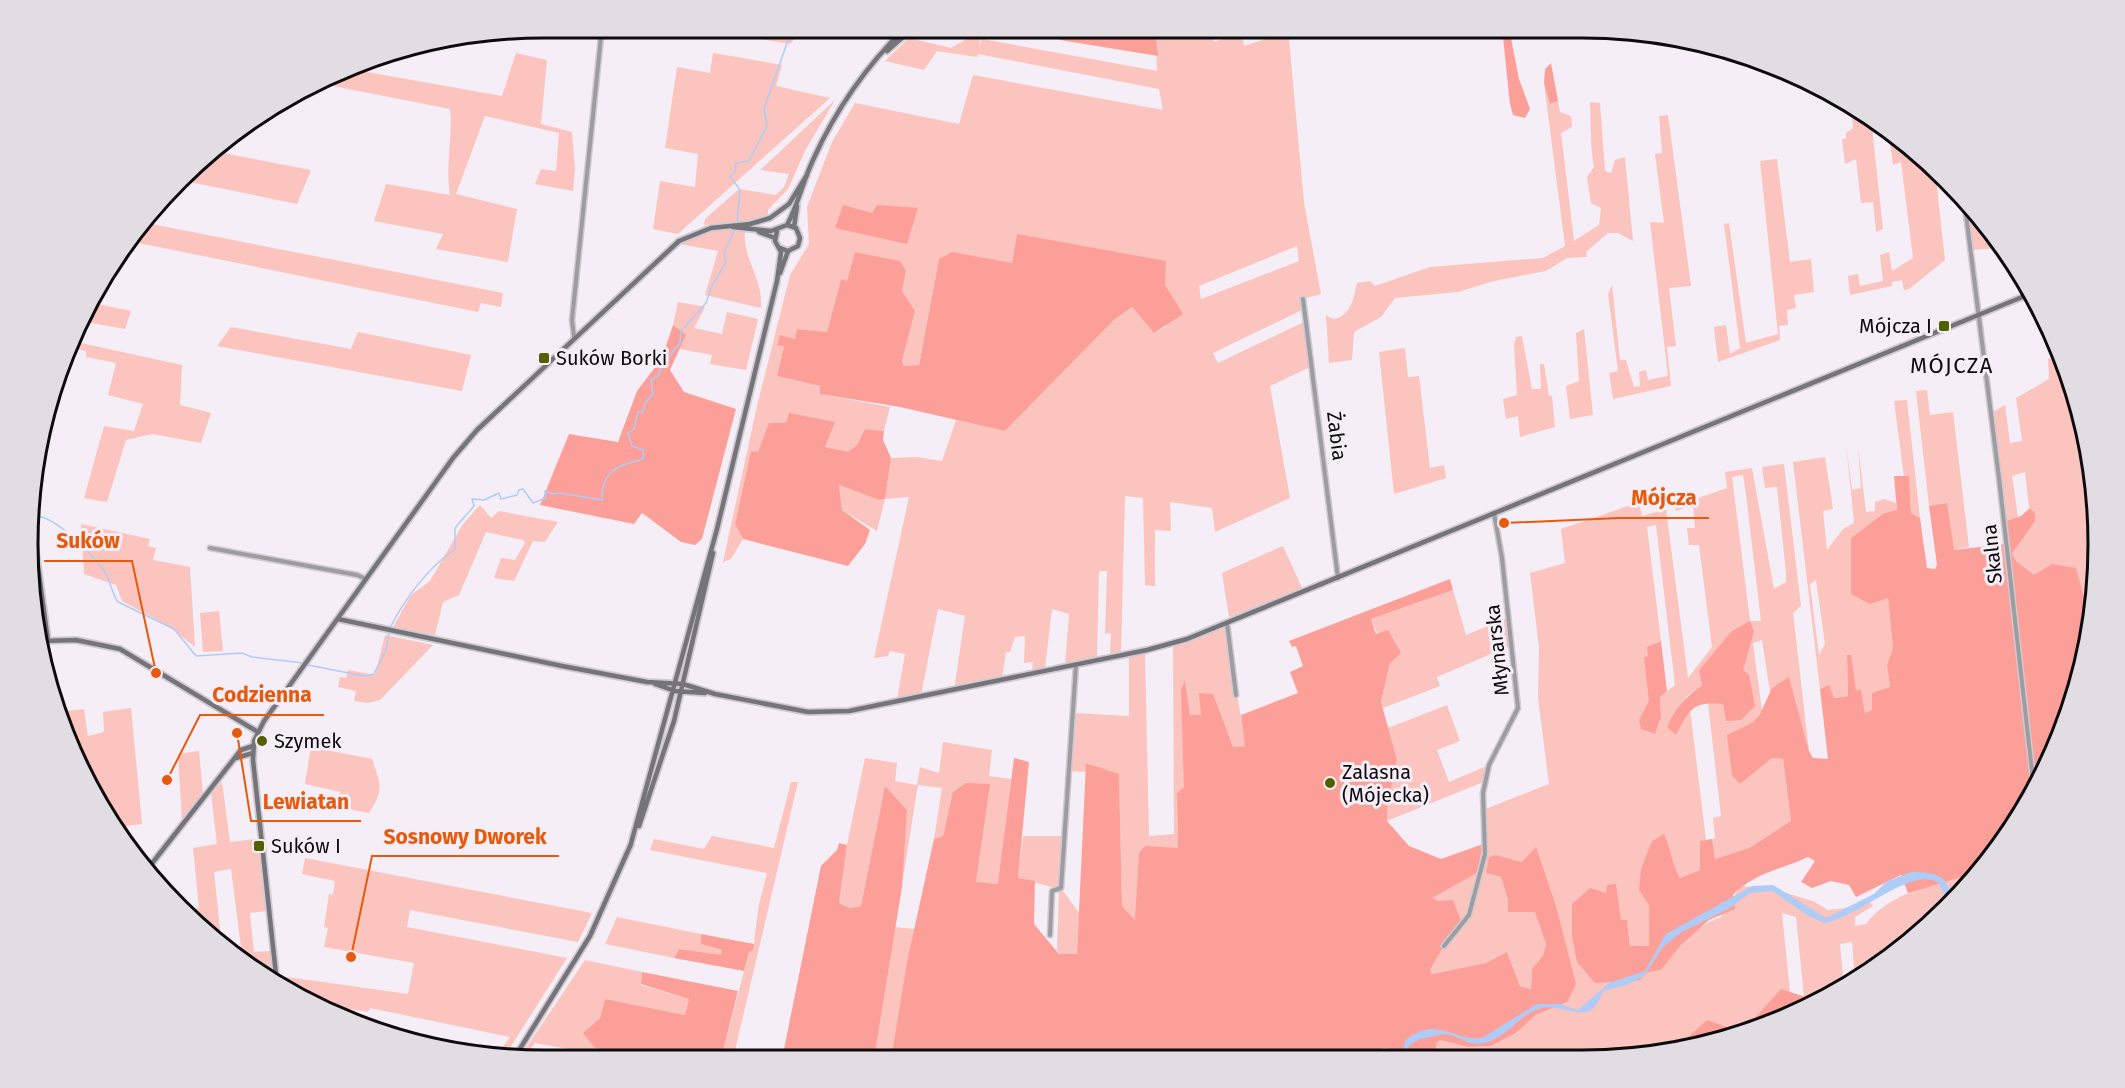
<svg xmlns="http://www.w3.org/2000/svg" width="2125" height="1088" font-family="'Fira Sans',sans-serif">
	<rect width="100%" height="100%" fill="#f5eef6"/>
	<path fill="#fbc4bf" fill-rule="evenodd" d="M740,27H805L790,44L738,35Z
		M967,27H982L979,47L982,39L1157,71L1156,37L1179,28H1223L1212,32L1214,42L1242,32L1244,46L1275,36V28H1288L1304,203L1321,294L1303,299L1304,309L1213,353L1218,363L1306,321L1312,366L1270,386L1290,498L1215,532L1212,508L1170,502L1171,531L1155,530V586L1145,585L1143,498L1125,496L1121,653L1110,654L1111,633L1105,634L1107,571H1099L1097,658L1065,665L1069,614L1052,609L1045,668L1032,671L1033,662L1024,663L1025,636L1015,637L1010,652H1006L1002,678L954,690L965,616L938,609L921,695L897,699L905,654L890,651L888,656L874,658L909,497L885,499L877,531L842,510L839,485L879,500L885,499L891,458L917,457L942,461L956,420L1005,431L1114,320L1132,307L1154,333L1167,326L1017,234L1012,263L939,259L919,365L904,366L902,361L915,311L902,291L906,271L899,261L855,252L847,281L841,279L827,332L797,329L796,339L784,346L777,376L820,386V394L890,407L884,431L865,429L857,445L849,453L825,447L834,422L786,423L758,453L751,451L735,524L743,539L731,559L723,562L757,406L790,275L809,244L807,207L832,142L855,103L959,124L973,75L1163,110L1159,89L978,54L977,57L937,51L924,70L885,61L909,38L951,48L965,40ZM1297,246L1299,261L1201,299L1199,286Z
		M516,53L547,60L541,124L572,132L575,169L573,191L535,184L541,169L556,171L559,133L485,116L456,194L517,209L508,262L436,249L443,234L374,221L386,184L450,195C445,166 453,138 450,109L323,84L350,69L502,96Z
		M713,53L782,65L776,86L830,98L678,234L653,229L660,181L695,187L698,154L665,148L677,67L710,73Z
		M1544,83L1550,103L1558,101L1560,112L1571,116L1572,127L1561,133L1574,241L1599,225L1601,208L1591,203L1587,177L1594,167C1590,146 1591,124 1590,102L1600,103L1605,171L1611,173L1615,160L1625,157L1633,241L1618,233H1608L1586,252L1587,257L1567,258L1546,271L1494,281L1458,292L1395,298L1381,317L1354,332L1352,360L1329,363L1326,315L1333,319C1351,317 1354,297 1357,283L1370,281L1375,286L1430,267L1543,258L1565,246Z
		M835,100L806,149L788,189L768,210V217L753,221L704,225L705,219L739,189L776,195L784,187L789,174L760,170Z
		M1851,106L1871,118L1883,229L1876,232L1873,202L1861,203L1856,159L1845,164L1842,139H1846V133L1853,128Z
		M1668,115L1691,286L1669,288L1676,346L1667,347L1671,386L1613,399L1609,373L1618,371L1608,294L1612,285L1620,360H1626L1634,387L1640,386L1639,372L1646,370L1648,380L1668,376L1650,222L1664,223L1655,154L1662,153L1659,116Z
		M1888,129L1935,170L1945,260L1909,289L1904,290L1902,280L1892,282V286L1850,295L1848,276L1858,274L1860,286L1883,281L1880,255L1889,252L1892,271L1913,258L1901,162L1893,165Z
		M213,151L311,170L297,204L185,181Z
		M1777,159L1790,262L1811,259L1814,292L1794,295L1796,308L1787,310L1788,325L1779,326L1780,340L1718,362L1714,327L1726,325L1730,354L1740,348L1724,224L1729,223L1746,343L1778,334L1760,161Z
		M1964,198L1970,203L2002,248L1970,250Z
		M146,223L503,293L501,307L481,303L478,312L129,241Z
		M722,229L745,231C742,258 764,280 761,308L705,295L718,251L680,244L711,230Z
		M678,302L705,307L694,328L722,334L727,312L758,319L746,370L710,364L712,355L680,349L685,335L673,325Z
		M93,303L131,311L125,329L85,322Z
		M231,327L351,349L358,332L471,355L462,391L217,346Z
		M1584,329L1593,415L1570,419L1566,386L1579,381L1576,333Z
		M1522,336L1532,389H1541L1540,364H1544L1549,396H1552L1555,427L1520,437L1518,416L1506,419L1503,399L1517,395L1514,345L1516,337Z
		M76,342L182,365L180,405L211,413L201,443L152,434L126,440L107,502L84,498L104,426L134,431L143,404L108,395L116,363L86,357V351L73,348Z
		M1405,348L1408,377L1419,376L1430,468L1444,465L1446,478L1394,494L1379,352Z
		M2060,355C2105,455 2108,604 2070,706L2071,674L2077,648L2034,576L2017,562L2012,554L2035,521V513L2029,507L2025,472L2012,476L2018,517L2006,521L1993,412L2005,405L2010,443L2022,441L2016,398L2049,379L2048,359Z
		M1927,390L1930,415L1953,412L1969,547L1953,550L1947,503L1929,506L1916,391Z
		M1907,400L1920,518L1911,513L1909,477H1904L1894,401Z
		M1846,443L1852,490L1861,488L1858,446L1866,512L1875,511V502L1884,499L1896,503L1897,510L1884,513L1851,538V594L1888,598L1893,648L1887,665L1890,687L1872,710L1865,713L1861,690H1856L1847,656L1848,696L1834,698L1824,687L1820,689L1793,462L1825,457L1833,509L1823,511L1827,550L1843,529L1854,523ZM1816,580L1825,644L1819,655L1810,584Z
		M1784,464L1801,606L1793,613L1809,751L1789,678L1772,688L1770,692L1762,640L1753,643L1762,711L1752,723L1772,758L1783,759L1791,821L1749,848L1715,859L1712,839L1715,838L1713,818L1721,816L1708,703L1723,704L1726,721L1754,632L1714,653L1699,670L1702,685L1686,697L1668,727L1676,735L1690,709L1706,840L1700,841V870L1680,878C1672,864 1671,849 1664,835L1652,841L1649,946H1630L1627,921L1621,920L1607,885V893L1572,904L1648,972L1661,970C1676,951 1695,924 1720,918L1741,886L1773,889L1813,901L1828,910L1847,908L1868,900L1873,906L1855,917V926L1866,924C1889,892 1941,882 1978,872L1969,885L1869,974L1855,981L1852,942L1840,944L1844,987L1818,1001L1804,997L1796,917L1782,913L1790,992L1781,990L1743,1031L1707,1021L1675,1049L1644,1057H1436V1044L1440,1040L1468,1047L1491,1046L1516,1033L1536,1015L1567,1002L1522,862L1496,855L1486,873L1501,877L1508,900L1536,912L1546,943L1543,955L1532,969L1531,989L1520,986L1507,952L1486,963L1432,974L1430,970L1449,937L1461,921L1431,898L1477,873L1483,844L1486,842L1483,810L1549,784L1538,698L1539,648L1530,573L1565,563L1561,529L1631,505L1640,507L1642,516L1666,509L1688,678L1712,647L1699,545H1689L1687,528H1695L1693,505L1676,511L1675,506L1727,488L1725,472L1752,468L1774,589L1786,582V573L1777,487L1765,488L1762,467ZM1743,475L1746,494L1761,621H1750L1732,477ZM1656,525L1675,685L1660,697L1661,717L1644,657L1648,656L1655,643L1661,641L1647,527Z
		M480,505L491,518L499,511L558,522L545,542L533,541L514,581L494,578L501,558L515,560L525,543L523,540L486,532L459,595L443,602L435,635L392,629L411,595L430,581L463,524Z
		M81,524L150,539L148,546L156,548L153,560L190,567L195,647L170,627L122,601L116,585L84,574Z
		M1283,546L1303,590L1229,617L1222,573Z
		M1453,590L1466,635L1509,617L1512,645L1437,677L1440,686L1383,708L1381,702L1390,663L1371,619Z
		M219,611L223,651L203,652L200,613Z
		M1225,626L1246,746L1233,747L1224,725L1201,716L1190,715L1185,682L1184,787L1177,793L1178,848L1161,849L1155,846L1135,920L1122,906L1119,775L1087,763L1086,772L1069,771L1073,713L1129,716V657L1145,653L1149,836L1174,834L1173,646Z
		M385,635L433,645L380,700L368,703L354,701L356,691L338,687L340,677L346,678L348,670L375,675Z
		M1447,705L1460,741L1437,750L1449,782L1489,765L1486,781L1387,821V806L1397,760L1388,728Z
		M131,708L142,824L119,827L66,742L59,712L84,709L88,736L104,732L103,712Z
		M943,742L992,750L989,776L1011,779L999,884L976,883L982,838L954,792L943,836L934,839L942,788L918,785L901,890L907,810L885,787L861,906L850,908L839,903L847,845L865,758L897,763L895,781L917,785L920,767L939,773Z
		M311,747L372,759C381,786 384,789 369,813L338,807L340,792L305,784Z
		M199,751L203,794L182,821L178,754Z
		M222,782L230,842L257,839L266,911L250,913L254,952L270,951L274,982L243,963L231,869L214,872L222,948L178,906H182L183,910L199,908L193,848L217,844L211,793Z
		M791,782H798L733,1059H721L749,952L753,949L759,904L767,873L650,850L654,839L704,849L712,836L774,848Z
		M1023,836H1065L1061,888L1079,913L1077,954H1060L1057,951L1059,889L1018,878Z
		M305,858L592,913L578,942L410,910L407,927L567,958L503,1059L411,1043L392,1034L497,1055L510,1037L370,1008L368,1012L318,1004L317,1008L281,987L280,976L408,994L414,963L324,947L328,928L324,927L329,894L333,895L335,881L302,874Z
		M617,917L701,934V944L722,950L721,956L679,949L674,958L605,944Z
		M895,927L914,929L891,1059H874Z
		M585,960L642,972L641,985L689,999L685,1015L605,999L600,1018L584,1033L595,1048L651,1059L628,1060L535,1043L525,1056L546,1060H518Z"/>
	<path fill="#fc9f98" d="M1043,28H1179L1156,37L1158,56L1060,40Z
		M1502,28H1509L1519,79L1530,109L1525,118L1513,115L1510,104Z
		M1551,63L1558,101L1550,104L1544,83L1545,69Z
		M843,205L872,213L877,205L918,208L907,244L835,228Z
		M1017,234L1166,261L1165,285L1183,314L1154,333L1132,307L1114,320L1005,431L900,407L820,394V386L777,376L784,346L777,345L780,335L795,339L797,329L827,332L841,279L847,281L855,252L900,261L906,271L902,291L915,311L902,361L904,366L919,365L939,259L952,252L1012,263Z
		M673,325L686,335L670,370L684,392L736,409L702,539L695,545L681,542L642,513L634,524L540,505L569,434L618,442L637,391L662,358Z
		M789,413L835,422L825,447L848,452L857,445L865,429L884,431L883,440L891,458L885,499L879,500L839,485L842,510L870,530L865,544L848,566L743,539L735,524L751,451L758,452L769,423H786Z
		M1894,476H1909L1911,513L1920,518L1927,568L1935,569L1937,565L1929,506L1947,503L1954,550L2005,544L2006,521L2021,516L2030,508L2035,513V521L2012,554L2017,562L2034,575L2052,564L2076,568L2088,612L2071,674L2070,706L2045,773L1978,872L1908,893L1901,875L1856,897L1849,885L1831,881L1812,888L1801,882L1815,861L1808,857C1783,869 1753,873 1733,895L1735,909L1709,920L1681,945L1661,970L1648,972L1640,980L1595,983L1577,962L1572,936V904L1590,888L1606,893L1607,885L1616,884L1621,920H1627L1630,946H1649V905L1639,890L1641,869L1652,841L1664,834C1671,849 1672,864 1680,878L1700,870V841L1712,839L1715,859L1749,848L1791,821L1783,759L1772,758L1740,784L1732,775L1727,735L1752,723L1760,714L1772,688L1789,677L1809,751L1813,758L1828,759L1820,689L1829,685L1834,698L1848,696L1847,655H1851L1856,690H1861L1865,713L1872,710V693L1890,687L1887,665L1893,648L1888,598L1870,604L1851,594V538L1884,513L1897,510Z
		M1450,579L1453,590L1371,619L1376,634L1388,630L1401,653L1390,663L1381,702L1397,760L1387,806V821L1409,846L1441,859L1483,844L1477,873L1432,898L1438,901L1453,900L1461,921L1449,937L1430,970L1432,974L1486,963L1507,952L1520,986L1531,989L1532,969L1543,955L1546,944L1535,912H1508V900L1501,877L1486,873L1489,857L1496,855L1522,862L1536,847L1556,906L1576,984L1567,1002L1536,1015L1516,1033L1491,1046L1468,1047L1440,1040L1436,1044V1057H1392L1387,1048L1357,1053L1352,1057L891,1059L908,957L934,839L943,836L953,792L966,783L990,784L976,882L998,884L1014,758L1029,762L1018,878L1035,881L1034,924L1059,954H1077L1086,763L1119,774L1122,906L1135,920L1139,853L1145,846L1178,848L1177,793L1184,787L1181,689L1185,681L1190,715H1201L1199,693L1213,694L1233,747L1245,746L1241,715L1298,693L1290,672L1303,666L1296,646L1292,647L1289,641Z
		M1750,621L1754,632L1743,670L1749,675L1755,706L1741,720L1726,721L1723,704C1691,701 1690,710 1676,735L1667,727C1675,708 1686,697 1702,685L1699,670L1732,631Z
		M1661,641L1667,691L1660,697L1661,717L1655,734L1641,729L1639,720L1649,701L1644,657L1648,656L1647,647Z
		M885,786L907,810L902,887L874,1059H782L821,866L837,850L839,843L847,845L839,903L850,908L861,906Z
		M701,934L754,944L753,950L749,952L744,971L674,958L679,949L721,955L722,950L701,944Z
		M642,972L738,991L721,1059H651L595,1048L583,1033L600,1018L605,999L685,1015L689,999L641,984Z
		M1781,989L1818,1001L1779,1022L1743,1031Z
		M1707,1020L1742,1032L1675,1049Z"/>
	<path fill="#afccf6" d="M1911,872C1934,872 1951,874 1951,902L1945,907V896L1938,882C1908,867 1859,918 1824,923L1807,915L1772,891L1750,893L1730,908L1682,932L1663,947L1644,976L1627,985L1603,991C1591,1030 1566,1003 1542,1008C1519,1013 1508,1038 1484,1043C1468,1047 1459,1035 1444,1034C1439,1034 1436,1036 1431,1037C1420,1039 1414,1040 1407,1049L1410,1057H1402L1405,1041C1435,1014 1453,1041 1482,1038L1537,1004H1560L1578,1010L1609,983L1645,971L1666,934L1752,886L1773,885L1826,918L1874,894L1886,882Z"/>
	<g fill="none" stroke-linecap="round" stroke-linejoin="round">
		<path stroke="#afccf6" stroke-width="1.5" d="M737,223L740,190L730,176L735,172L736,163L749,161L767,126L764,109L787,43L800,27
			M34,516C54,514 90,553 103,569C110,578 111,592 118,602L174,629L196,656L242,653L252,657L303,663
			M390,628C405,598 428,568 455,549V528L474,506L472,499L484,500L499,493L501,499L517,495L519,490L523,489L533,503L546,498L545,491L554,494L560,493L602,500C602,469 618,466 643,459V450L632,446L628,433L634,429L638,412H643L645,403L653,394L651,380L658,376L663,364L680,343L681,331L706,303L712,286L726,262L724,253L735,228
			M308,665L364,676L374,674L386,650L389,633"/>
		<g stroke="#d0cad1" stroke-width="7">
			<path id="street" d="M1964,198L1999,478L2034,789
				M1303,299L1338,578
				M574,337L572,320L602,27
				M210,548L357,575L366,579
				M1227,623L1236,695
				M1050,935L1052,891L1061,888L1076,665
				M1444,946L1469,915L1485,854L1483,793L1489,765L1518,708L1502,558L1494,513"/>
		</g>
		<g stroke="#d0cad1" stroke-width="8">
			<path id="secondary" d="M887,51L914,27
				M787,225C798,205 803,181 813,160C835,111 868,64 906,27
				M733,227L771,231L787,225L796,228L800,238L798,246L788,251L780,248
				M794,227L797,206
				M759,232L775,238
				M780,273L788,251
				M33,529L48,641
				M338,619L562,666L647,682L683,684L715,694L808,712L849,711L1147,650L1187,639L2032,293
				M43,641L76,640L120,649L258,732
				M655,684L675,691L705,693
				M236,758L253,753
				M639,826L674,721L713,553
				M630,847L717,529L777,281L781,252L775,241L777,231
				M146,871L241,750L253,746
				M277,984L253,760L254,741L264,721L453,458L477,430L679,241L711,228L750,224L770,218L789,204L807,175
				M513,1060L590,936L631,844"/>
		</g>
		<use href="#street" stroke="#9d9ca0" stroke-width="4"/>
		<use href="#secondary" stroke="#74747a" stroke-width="4.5"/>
	</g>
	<g fill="#516001" stroke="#f5eef6" stroke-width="2">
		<rect x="1938" y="320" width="12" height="12" rx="3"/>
		<rect x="538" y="352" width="12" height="12" rx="3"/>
		<circle cx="262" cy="741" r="6"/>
		<circle cx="1330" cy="783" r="6"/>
		<rect x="253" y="840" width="12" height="12" rx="3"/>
	</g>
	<g text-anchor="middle" stroke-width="6" stroke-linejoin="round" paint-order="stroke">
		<g font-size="20" fill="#0d0b0d" stroke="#f5eef6" text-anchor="start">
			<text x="1932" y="333" text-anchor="end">Mójcza I</text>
			<text x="556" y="365">Suków Borki</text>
			<text x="274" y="748">Szymek</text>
			<text x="1342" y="779">Zalasna<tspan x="1342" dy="23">(Mójecka)</tspan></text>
			<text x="271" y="853">Suków I</text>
		</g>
		<g font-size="20" fill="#0d0b0d" stroke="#f5eef6">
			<text transform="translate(1337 436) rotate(83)" y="7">Żabia</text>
			<text transform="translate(1992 554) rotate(-96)" y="7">Skalna</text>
			<text transform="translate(1497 650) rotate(-96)" y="7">Młynarska</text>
		</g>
		<g font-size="22" letter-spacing="1.5" fill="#0d0b0d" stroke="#f5eef6">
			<text x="1952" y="373">MÓJCZA</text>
		</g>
	</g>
	<path d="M0 0H2125V1088H0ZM544 38H1582A506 506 0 0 1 2088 544V544A506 506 0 0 1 1582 1050H544A506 506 0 0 1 38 544V544A506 506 0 0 1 544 38Z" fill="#e2dce3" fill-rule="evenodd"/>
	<path fill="none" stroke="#0d0b0d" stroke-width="3" d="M544 38H1582A506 506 0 0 1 2088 544V544A506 506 0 0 1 1582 1050H544A506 506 0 0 1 38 544V544A506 506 0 0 1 544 38Z"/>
	<path fill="none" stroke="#e8590c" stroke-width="2" d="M1504 523L1619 518H1709M156 673L132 561H44M167 780L200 715H324M237 733L251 821H361M351 957L372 856H559"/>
	<g fill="#e8590c" stroke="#f5eef6" stroke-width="2">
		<circle cx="1504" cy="523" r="6"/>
		<circle cx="156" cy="673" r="6"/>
		<circle cx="167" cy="780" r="6"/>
		<circle cx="237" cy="733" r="6"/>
		<circle cx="351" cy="957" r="6"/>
	</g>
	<g font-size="21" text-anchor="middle" font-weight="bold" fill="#e8590c" stroke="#f5eef6" stroke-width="6" stroke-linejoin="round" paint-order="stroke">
		<text x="1664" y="505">Mójcza</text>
		<text x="88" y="548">Suków</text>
		<text x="262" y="702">Codzienna</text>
		<text x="306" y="809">Lewiatan</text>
		<text x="465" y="844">Sosnowy Dworek</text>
	</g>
</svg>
